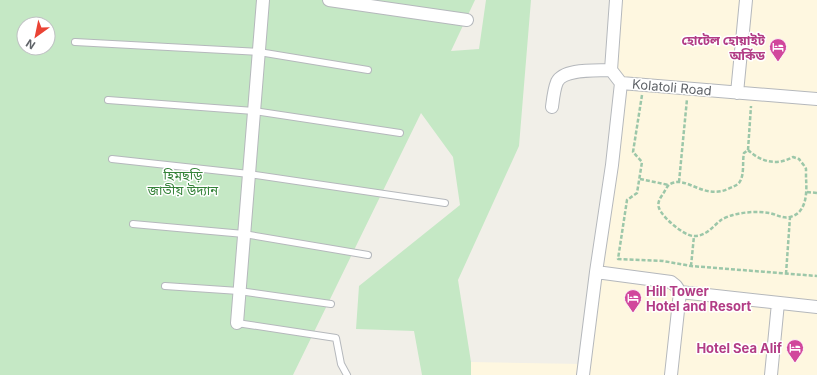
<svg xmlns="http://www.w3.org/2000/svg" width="817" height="375" font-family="Inter,'Noto Sans Bengali',sans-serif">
	<rect width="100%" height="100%" fill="#f1efe8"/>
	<path fill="#fef7e0" d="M611,0H817V375H471V362L583,364L621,93L606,64Z"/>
	<path fill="#c5e8c5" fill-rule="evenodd" d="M0,0H475L451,51L479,49L486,0H531L519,146L458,280L471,362V375H422L414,331L356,329L359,286L460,205L453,157L421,113L293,375H0ZM24,24H48V48H24Z"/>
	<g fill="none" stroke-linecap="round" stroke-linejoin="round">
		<g stroke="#b5b8bc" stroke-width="8">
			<path id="service" d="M75,42L259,52L368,70
				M108,100L254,111L400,133
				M112,159L249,174L445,203
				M133,224L244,234L368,255
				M165,286L239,291L331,304
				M237,323L336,338L341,364L347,375"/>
		</g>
		<g stroke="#b5b8bc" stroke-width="14">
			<path id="minor" d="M329,0L467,20
				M616,0L611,70L621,83L817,99
				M737,93L746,0
				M552,107C553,99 554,89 557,82C564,68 597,71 611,70
				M596,272L671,282L676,286L680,292L671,375
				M680,292L817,307
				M237,323L263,0
				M583,375L596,272L612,165L621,83
				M771,375L778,303"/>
		</g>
		<path stroke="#9cc7a9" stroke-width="2.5" stroke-dasharray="4 2" stroke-linecap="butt" d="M642,95L633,152L642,162L637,193L627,200L618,259L663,261L691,266L817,276
			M748,150C761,162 777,166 793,157L799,159C801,162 805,166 806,169C806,172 806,176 806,178C807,192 807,213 790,217C782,219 776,214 769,213C758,211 744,212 733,215C729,216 724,218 721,220C713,226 706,237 693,236C683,235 662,217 659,208C657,203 660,198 663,194C665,191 667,186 670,184C687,175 703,200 728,189C732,187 736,186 739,183C745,175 742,162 744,153Z
			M748,150L751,106
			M640,179L669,185
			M679,182L687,99
			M807,192L817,193
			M691,266L694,236
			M786,274L790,217"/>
		<use href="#service" stroke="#fff" stroke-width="6"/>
		<use href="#minor" stroke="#fff" stroke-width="12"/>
	</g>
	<defs>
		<g id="hotel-pin" transform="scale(0.9)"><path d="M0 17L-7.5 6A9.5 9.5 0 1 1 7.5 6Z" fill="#d1479c" stroke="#fff"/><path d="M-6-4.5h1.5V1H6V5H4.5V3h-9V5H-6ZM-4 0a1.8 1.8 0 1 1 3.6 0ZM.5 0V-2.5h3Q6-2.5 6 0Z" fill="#fff"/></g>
	</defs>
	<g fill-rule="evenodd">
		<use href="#hotel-pin" x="778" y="47"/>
		<use href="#hotel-pin" x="633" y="298"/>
		<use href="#hotel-pin" x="795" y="348"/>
	</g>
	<g text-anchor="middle" stroke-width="3" stroke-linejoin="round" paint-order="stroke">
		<g font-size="13" font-weight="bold" fill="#b23c85" stroke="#fff" text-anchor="end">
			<text x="765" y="45">হোটেল হোয়াইট<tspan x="765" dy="15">অর্কিড</tspan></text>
			<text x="646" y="296" text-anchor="start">Hill Tower<tspan x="646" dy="15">Hotel and Resort</tspan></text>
			<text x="782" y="353">Hotel Sea Alif</text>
		</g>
		<g font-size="13" fill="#5f6368" stroke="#fff">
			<text transform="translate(672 87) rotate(5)" y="5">Kolatoli Road</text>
		</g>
		<g font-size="13" fill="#348238" stroke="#fff">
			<text x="183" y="180">হিমছড়ি<tspan x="183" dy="15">জাতীয় উদ্যান</tspan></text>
		</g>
	</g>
	<g transform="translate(36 36) rotate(213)"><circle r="19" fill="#ffffff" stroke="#bfc1c3"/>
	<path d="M0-3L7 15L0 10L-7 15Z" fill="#ea4335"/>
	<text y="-6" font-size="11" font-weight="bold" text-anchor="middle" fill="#5f6368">N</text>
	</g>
</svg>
